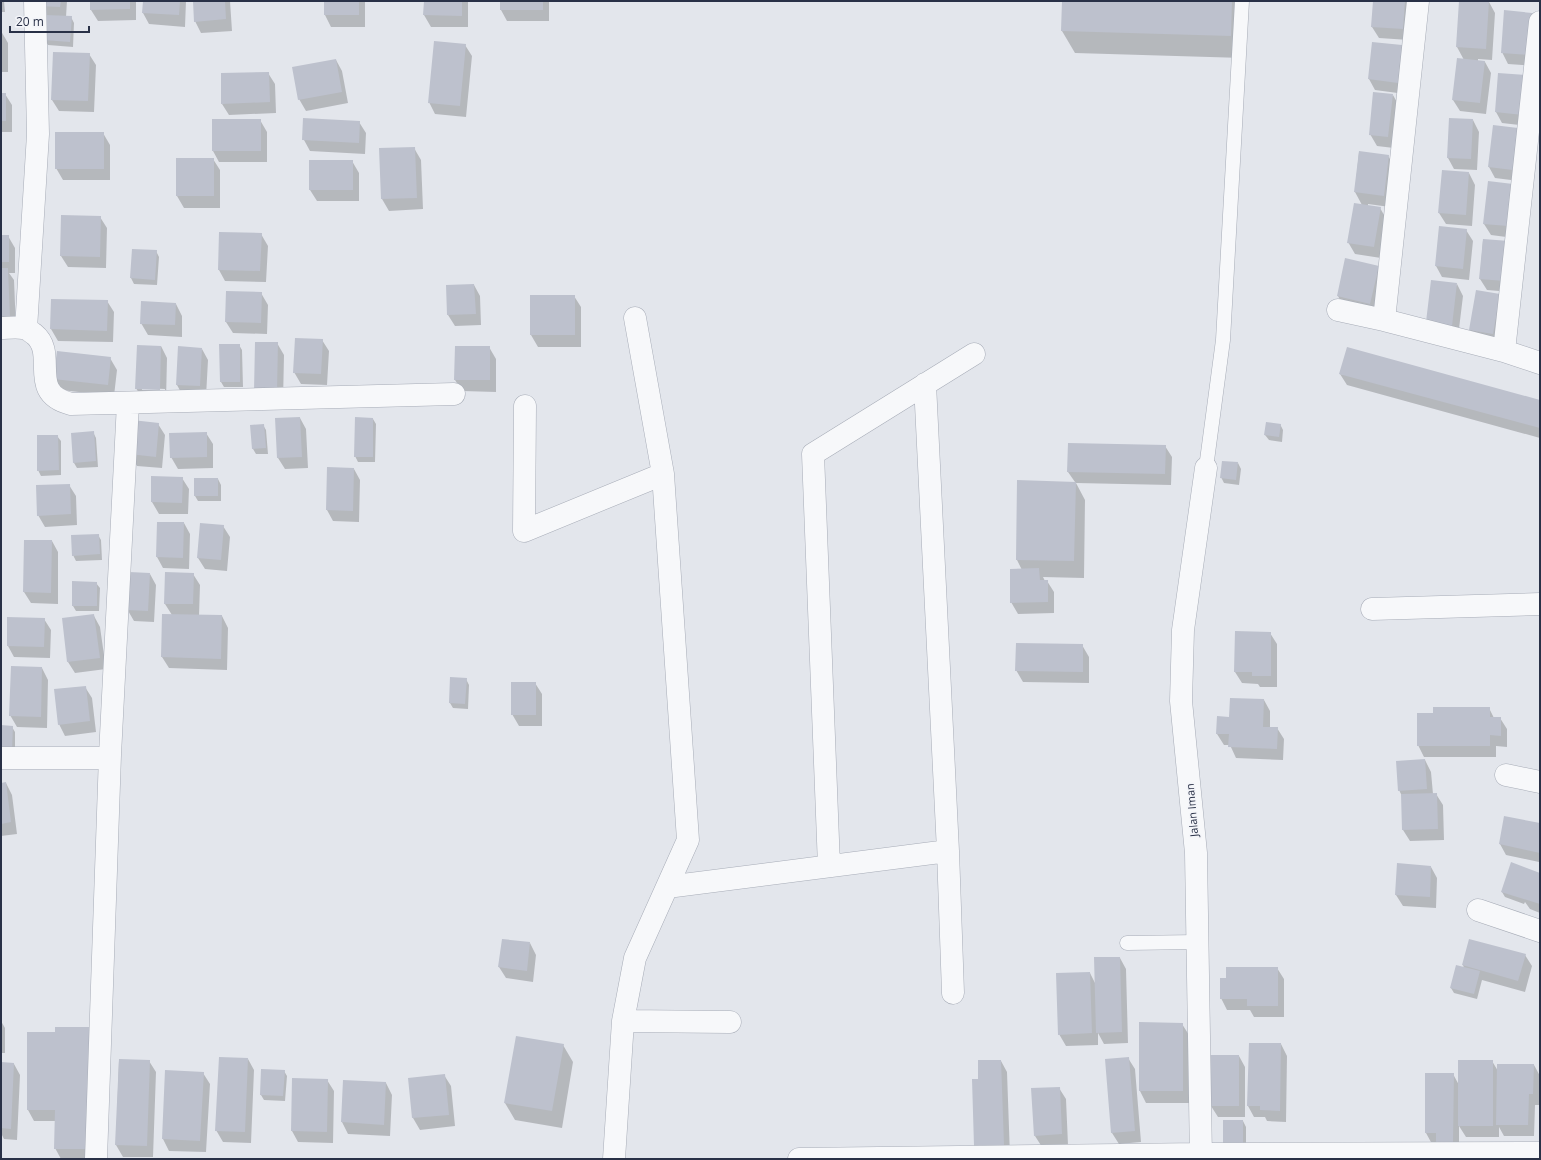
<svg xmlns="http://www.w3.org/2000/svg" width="1541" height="1160" font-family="'Open Sans',sans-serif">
	<rect width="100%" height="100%" fill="#e3e6ec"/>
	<path fill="#0003" fill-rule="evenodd" d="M1,1H4L5,12H1Z
		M40,1H67L66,17H71L74,23L73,47L48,45L45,40Z
		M91,1H136V20L98,21L91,10Z
		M144,1H186L185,27L149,24L143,13Z
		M194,1H230L232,31L201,33L195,21Z
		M325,1H365V27H331L325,15Z
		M425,1H468V27H431L424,15Z
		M501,1H549V21H507L501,10Z
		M1063,1H1245L1243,58L1075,53L1062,31Z
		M1374,1H1412L1409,40L1379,38L1372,27Z
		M1460,1L1489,2L1495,13L1492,60L1478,59V61L1485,62L1491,73L1486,114L1460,111L1453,100L1464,60L1457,47Z
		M1532,14L1538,25L1535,66L1508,64L1502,52Z
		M1,31L8,43V72H1Z
		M465,45L472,56L466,117L435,114L429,102Z
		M1402,46L1408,57L1405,94L1375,90L1369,79Z
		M89,54L96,65L94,112L59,111L52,100Z
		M336,60L342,71L348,103L306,111L299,99Z
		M268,73L275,84L276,113L229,115L222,104Z
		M1499,74L1529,126L1502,123L1496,112Z
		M1,94H5L12,105V132H1Z
		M1393,95L1399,106L1394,148L1377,146L1370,134Z
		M260,120L267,132V162H219L213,151Z
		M1473,120L1479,132L1477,170L1454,169L1448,158Z
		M359,122L366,133L365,154L310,151L304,140Z
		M1494,126L1519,181L1495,178L1489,167Z
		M103,133L110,145V180H63L56,168Z
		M414,148L421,160L423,209L389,211L382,199L380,149Z
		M1359,152L1388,156L1395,167L1390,207L1368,204V206L1380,208L1387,220L1381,258L1355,254L1348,242L1362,205L1355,192Z
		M177,159H213L220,170V208H184L177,196Z
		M352,161L359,173V201H317L310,190Z
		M1469,173L1475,185L1472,226L1446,224L1439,213Z
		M1519,197L1514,238L1491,235L1484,224Z
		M100,217L107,228L106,268L68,267L61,256Z
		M1466,230L1473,241L1469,280L1442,277L1436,266Z
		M261,234L268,246L266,282L225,281L219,270Z
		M1,236H8L15,248V273H9L14,280L16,329H1Z
		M1483,240L1511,292L1487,290L1480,279Z
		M133,250L156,251L159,257L157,285L134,284L131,278Z
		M1378,267L1385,278L1377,315L1344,307L1338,296Z
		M1457,284L1463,296L1458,337L1433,334Z
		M474,285L480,296L481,325L455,326L448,315Z
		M261,293L268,305L267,334L233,333L226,322Z
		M1499,295V345L1477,341L1470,330Z
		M531,296H574L581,307V347H538L531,335Z
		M52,300L107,301L114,312L113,342L58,341L51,329Z
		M176,304L182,316V337L148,335L141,323Z
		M322,340L329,351L327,385L301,384L294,372Z
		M277,343L284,355L283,402H261Z
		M239,345L242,350L243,387H224L221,382Z
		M161,346L167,358L166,401L143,400L136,388ZM142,388L165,389V391L142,390Z
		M489,347L496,359V392L462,391L455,380Z
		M202,349L208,360L206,397L183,396L177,385Z
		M110,358L117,370L114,396L61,390L54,378Z
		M1340,374L1540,401V438L1347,385Z
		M300,418L306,429L308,468L285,469L278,458Z
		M373,419L376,424L375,462H358L355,456Z
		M158,424L165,435L162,468L137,466L130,454Z
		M1280,424L1283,430L1282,442L1269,440L1265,435Z
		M263,425L266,430L268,454H256L253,449L251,426Z
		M93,432L96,438L98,467L77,468L74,463L72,434Z
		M206,433L213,444V468L178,469L171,457Z
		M57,436L61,441V475L41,476L38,470Z
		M1165,446L1172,457L1171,485L1076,483L1085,500L1084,578L1043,577L1045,581H1047L1054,592V613L1018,614L1011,602L1022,570L1017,560L1075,482L1068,472Z
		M1238,463L1241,469L1239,485L1224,483L1221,477Z
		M354,469L360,480L359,522L333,521L327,510Z
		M152,477L182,478L189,489L188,514H159L152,502Z
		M218,479L221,485V501H198L195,496Z
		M69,485L76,496L77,525L45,527L38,515Z
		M184,523L190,534L189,569L163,568L157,557Z
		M223,526L230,537L227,571L205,569L198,558Z
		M98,535L101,540L102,560L76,561L73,555Z
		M52,541L58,552V604L31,603L24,592Z
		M150,574L156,585L154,622L134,621L127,609Z
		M193,574L200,585L199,616H222L228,628L227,670L169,668L162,657L172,615L165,604Z
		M96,583L100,588L99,611H76L73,606Z
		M94,616L100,627L106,669L75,673L68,662Z
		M8,618L44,619L51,630L50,658L14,657L8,646Z
		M1270,633L1277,644V687H1260L1258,684L1242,683L1235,672Z
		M1082,645L1089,657V683L1023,682L1016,670Z
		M42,668L48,680L47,728L17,727L10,715Z
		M466,679L469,685L468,709L453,708L450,703Z
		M535,683L542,694V726H519L512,714Z
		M85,687L92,698L96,732L65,736L59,724Z
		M1264,700L1270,711V728H1277L1284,739L1283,760L1236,758L1230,745H1224L1217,734L1230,718Z
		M1489,708L1494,718H1500L1507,729V747L1496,746V757H1424L1418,745L1434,714Z
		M1,726L12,727L15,732V755Z
		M1425,760L1431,772L1433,794H1436L1443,805L1444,840L1410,841L1403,830L1402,796L1399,790Z
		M6,783L12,795L17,834L1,836V784Z
		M1540,824V857L1539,862L1506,855L1500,844Z
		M1431,867L1437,878L1436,908L1403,906L1396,895Z
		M1540,874V913L1530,909L1525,902L1524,904L1505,897L1502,892Z
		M1470,940L1525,955L1532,966L1525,992L1482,980L1477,999L1454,993L1451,988L1464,968L1463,965Z
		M530,943L536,955L533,982L506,978L499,967Z
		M1120,958L1126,969L1128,1043L1104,1044L1098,1033V1045L1066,1046L1059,1034L1090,973L1096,985Z
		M1277,968L1284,979V1017H1254L1250,1010H1227L1221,998L1227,979Z
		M1,1021L5,1028V1053H1Z
		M1140,1023L1182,1024L1189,1035V1103H1146L1140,1091Z
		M56,1033L99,1159H61L55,1148V1121H34L28,1110Z
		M1281,1044L1287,1056L1286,1122L1267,1121L1265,1117H1254L1248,1106Z
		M563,1045L573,1062L562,1128L515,1120L505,1103Z
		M1239,1056L1245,1067V1117H1218L1211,1106Z
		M1128,1058L1135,1069L1141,1142L1119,1144L1112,1133L1106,1060Z
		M248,1059L254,1070L251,1143L223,1142L216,1130Z
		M119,1060L149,1061L156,1072L153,1157H123L116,1145Z
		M1001,1061L1007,1072L1010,1156L982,1157L979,1080Z
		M1492,1061L1498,1071L1534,1065L1540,1076L1539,1105H1535L1534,1136H1504L1499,1127V1137H1466L1459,1126V1153L1432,1144L1426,1133V1074H1453L1459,1085Z
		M1,1063L14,1064L20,1075L17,1140L4,1139L1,1133Z
		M166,1071L203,1073L210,1084L206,1152L169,1151L163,1139Z
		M284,1071L287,1076L285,1101L264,1100L261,1095Z
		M444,1075L451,1086L455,1126L420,1130L413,1118L409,1079Z
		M327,1080L334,1091L333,1143L298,1142L292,1131Z
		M344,1081L386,1083L392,1095L390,1136L348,1134L342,1122Z
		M1059,1088L1066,1099L1068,1145L1042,1147L1035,1136Z
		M1243,1121L1246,1127V1150H1227Z"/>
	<path fill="#bdc1cd" d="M39,1H61L60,7L39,6Z
		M90,1H130V9L90,10Z
		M143,1H180L179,15L142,13Z
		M193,1H225L226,19L194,22Z
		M324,1H359V15H324Z
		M424,1H462V16L423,15Z
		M500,1H543V10H500Z
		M1062,1H1232L1231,36L1061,31Z
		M1373,1H1405L1403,29L1371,27Z
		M1459,1H1489L1486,49L1456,47Z
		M1504,10L1532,13L1529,55L1501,53Z
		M45,15L72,16L70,42L44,40Z
		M434,41L466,44L460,106L428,103Z
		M1372,42L1402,45L1398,83L1368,79Z
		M53,52L90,53L88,101L51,100Z
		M1457,58L1485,61L1480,103L1452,100Z
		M336,59L342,92L298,100L292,67Z
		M269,72L270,102L221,104V73Z
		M1498,73L1526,75L1523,115L1495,112Z
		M1373,92L1393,94L1388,137L1369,135Z
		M1,93H6V121H1Z
		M303,118L360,121L359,143L302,140Z
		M1449,118L1473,119L1471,159L1447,158Z
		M212,119H261V151H212Z
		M1493,125L1518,128L1513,170L1488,167Z
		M55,132H104V169H55Z
		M415,147L417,198L381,199L379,148Z
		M1359,151L1389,155L1384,196L1354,192Z
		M176,158H214V196H176Z
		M309,160H353V190H309Z
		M1442,170L1469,172L1466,215L1438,213Z
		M1488,181L1513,184L1508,226L1483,224Z
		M1354,203L1381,207L1374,247L1347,243Z
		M61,215L101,216L100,257L60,256Z
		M1439,226L1467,229L1463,269L1435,266Z
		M219,232L262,233L260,271L218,270Z
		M1,235H9V262H1Z
		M1483,239L1509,241L1505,281L1479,279Z
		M132,249L157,250L155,280L130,278Z
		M1345,258L1379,266L1370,304L1337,296Z
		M1,268H8L10,318H1Z
		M1431,280L1457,283L1452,326L1426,322Z
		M474,284L476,314L447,315L446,285Z
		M1476,290L1500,294L1493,334L1469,330Z
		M226,291L262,292L261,323L225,322Z
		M530,295H575V335H530Z
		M51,299L108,300L107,331L50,329Z
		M141,301L176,303L175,325L140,324Z
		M295,338L323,339L321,374L293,373Z
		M255,342H278L277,391H254Z
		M219,344H240V382H220Z
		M137,345L161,346L160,390L135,389Z
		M178,346L202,348L200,386L176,385Z
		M455,346H490V380H454Z
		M1347,347L1540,400V428L1339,374Z
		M57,351L111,357L108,385L53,379Z
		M300,417L302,457L277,458L275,418Z
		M355,417L373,418V457H354Z
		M132,420L159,423L156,457L129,454Z
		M1266,422L1281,424L1279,437L1264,435Z
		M264,424L266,448L252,449L250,425Z
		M94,431L96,461L73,463L71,433Z
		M207,432V457L170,458L169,433Z
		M37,435H58L59,470L37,471Z
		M1068,443L1166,445L1165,474L1067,472Z
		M1222,461L1238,462L1236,480L1220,478Z
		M327,467L354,468L353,511L326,510Z
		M151,476L183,477L182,503L151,502Z
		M194,478H218V496H194Z
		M1017,480L1076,482L1074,561L1016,560Z
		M70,484L71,514L37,516L36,485Z
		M157,522H184L183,558L156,557Z
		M200,523L224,525L221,560L197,558Z
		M99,534L100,554L72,556L71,535Z
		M24,540H52L51,593L23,592Z
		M1039,568L1040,580H1048V602L1010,603V569Z
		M129,572L150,573L148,611L126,610Z
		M165,572L194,573L193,604H164Z
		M72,581L97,582V606H72Z
		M94,614L100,658L67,662L62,618Z
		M162,614L222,615L221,659L161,657Z
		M7,617L45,618L44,647L7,646Z
		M1235,631L1271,632V676H1252V672H1234Z
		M1016,643L1083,644V672L1015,671Z
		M11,666L42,667L41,717L9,716Z
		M450,677L467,678L465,704L449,703Z
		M511,682H536V715H511Z
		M86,686L90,721L58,725L54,689Z
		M1230,698L1264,699L1263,727H1278L1277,749L1228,747L1229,734H1216L1217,716L1229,717Z
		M1433,707H1490V717H1501V736L1490,735V746H1417V713H1433Z
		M1,725L13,726L12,750L1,749Z
		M1425,759L1427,789L1398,791L1396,761Z
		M6,782L11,822L1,824V783Z
		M1437,793L1438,829L1402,830L1401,794Z
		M1504,816L1540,823V853L1499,844Z
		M1511,862L1540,873V904L1501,892Z
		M1397,863L1431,866L1430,897L1395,895Z
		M502,939L530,942L527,971L498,967Z
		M1469,939L1526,954L1518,981L1462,965Z
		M1094,957H1120L1122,1032L1096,1033Z
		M1456,965L1480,971L1474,994L1450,988Z
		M1226,967H1278V1006H1247V999H1220V978H1226Z
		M1090,972L1092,1033L1058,1035L1056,973Z
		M1139,1022L1183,1023V1091H1139Z
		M55,1027H90V1149H54L55,1110H27V1032H55Z
		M516,1036L564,1044L552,1111L504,1103Z
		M1249,1043H1281L1280,1111L1260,1110V1106H1247Z
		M1210,1055H1239V1106H1210Z
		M219,1057L248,1058L245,1132L215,1131Z
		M1129,1057L1135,1131L1111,1133L1105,1059Z
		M119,1059L150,1060L147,1146L115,1145Z
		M978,1060H1001L1004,1145L974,1146L972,1079H978Z
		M1458,1060H1493V1126H1458Z
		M1,1062L14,1063L11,1129L1,1128Z
		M1497,1064H1534L1533,1094H1529L1528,1125H1496Z
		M261,1069L285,1070L283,1096L260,1095Z
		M165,1070L204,1072L200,1141L162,1139Z
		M1425,1073H1454L1453,1142H1436V1133H1425Z
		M445,1074L449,1115L412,1118L408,1078Z
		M292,1078L328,1079L327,1132L291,1131Z
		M343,1080L386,1082L384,1125L341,1122Z
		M1060,1087L1062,1134L1034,1136L1031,1088Z
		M1223,1120H1243V1145H1223Z"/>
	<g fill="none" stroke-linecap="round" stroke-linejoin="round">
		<g stroke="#a7acb7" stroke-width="15">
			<path id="service" d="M1206,468L1223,340L1242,1
				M1127,943L1197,942"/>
		</g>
		<g stroke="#a7acb7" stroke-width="23">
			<path id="minor" d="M1418,1L1384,320L1504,351L1540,363
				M1338,310L1384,320
				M635,318L663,474
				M1,328C8,328 19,326 26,329C28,329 32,333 34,334C59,354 26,393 71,404L454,394
				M26,329L38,134L35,1
				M1504,351L1540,22
				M925,384L948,851
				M525,406L524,531L663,474L688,840L635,958L623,1021L614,1159
				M1372,609L1540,604
				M1,758H100L106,757L110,755
				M1506,775L1540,782
				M829,866L813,454L974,354
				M667,887L948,851L953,993
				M1478,910L1540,931
				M623,1021L730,1022
				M96,1159L110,755L128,403
				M799,1159L1201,1154L1540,1153
				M1201,1159L1196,853L1181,701L1183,630L1206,468"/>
		</g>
		<use href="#service" stroke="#f7f8fa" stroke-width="14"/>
		<use href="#minor" stroke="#f7f8fa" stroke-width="22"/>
	</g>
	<g text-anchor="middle" stroke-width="3" stroke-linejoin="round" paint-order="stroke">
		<g font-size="11" fill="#293147" stroke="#f4f5f9">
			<text transform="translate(1192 810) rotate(-95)" y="4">Jalan Iman</text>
		</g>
	</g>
	<rect width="1541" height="1160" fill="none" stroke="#293147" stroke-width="4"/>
	<path d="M10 26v6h79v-6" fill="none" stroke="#293147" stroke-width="2"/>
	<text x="16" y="26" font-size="12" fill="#293147" stroke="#f4f5f9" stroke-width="3" paint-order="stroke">20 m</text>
</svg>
